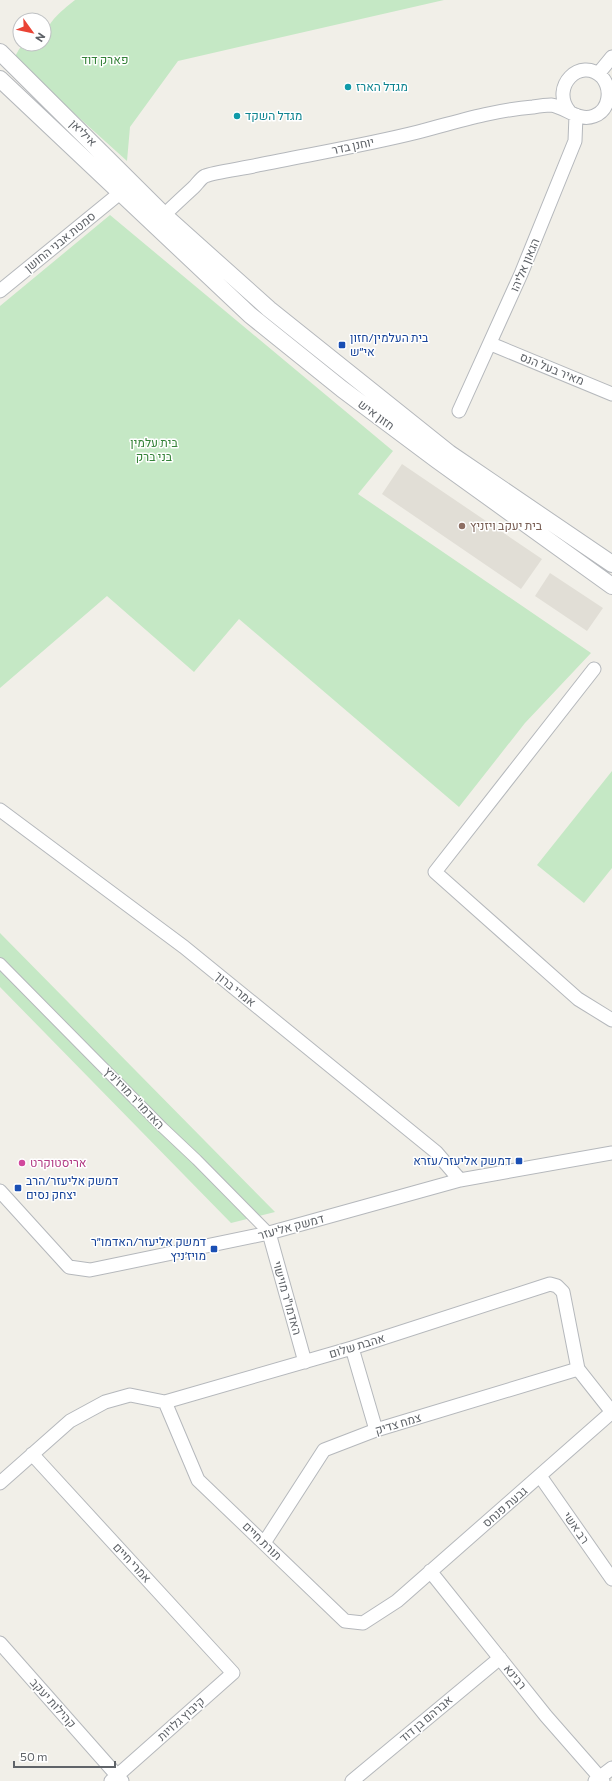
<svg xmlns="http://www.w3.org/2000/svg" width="612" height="1781" font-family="Commissioner,Heebo,sans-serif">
	<rect width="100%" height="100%" fill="#f1efe8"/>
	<path fill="#e1ded6" d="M402,464L542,559L521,589L382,494Z
		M550,573L603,608L587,631L535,596Z"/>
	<path fill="#c5e8c5" d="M75,0H444L178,61L130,127L127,161L14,59C23,40 24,44 44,44C44,24 60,12 75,0Z
		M110,215L393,451L358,494L591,653L525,723L459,807L239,619L194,672L107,596L0,688V306Z
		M612,771V868L584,903L537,865Z
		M0,933L275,1212L231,1223L0,987Z"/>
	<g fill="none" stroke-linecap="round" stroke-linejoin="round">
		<g stroke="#b5b8bc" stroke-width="12">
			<path id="pedestrian" d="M0,963L162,1127L197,1160L269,1233"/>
		</g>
		<g stroke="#b5b8bc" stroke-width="15">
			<path id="minor" d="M598,74L612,57
				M157,222C169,210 182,198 194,187C197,184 201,178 205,176C214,172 247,168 258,165C312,154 366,145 418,132C456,122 494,110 533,107C539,106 545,105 551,105C566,107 578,122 594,116C610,110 612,89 602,77C580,56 550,87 569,111
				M0,291L120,193
				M491,344L612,394
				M459,411L521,274L575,141L576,115
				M594,669L435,872L578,999L612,1020
				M0,810L184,947L436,1152L460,1180
				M0,1191L69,1267L90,1270L269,1233L460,1180L612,1153
				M269,1233L305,1362
				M352,1348L376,1430
				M165,1402L198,1480L345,1621L363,1623L397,1601L612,1412
				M32,1454L233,1673L111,1781
				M540,1476L612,1579
				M0,1483L70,1421L105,1402L130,1395L165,1402L352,1348L550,1284L557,1286L563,1292L578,1369L612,1412
				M264,1543L324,1450L376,1430L578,1369
				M430,1571L546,1716L603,1781
				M0,1643L122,1781
				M352,1781L500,1658
				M595,1781L612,1768"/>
		</g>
		<g stroke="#b5b8bc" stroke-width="18">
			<path id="tertiary" d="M0,52L164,215L269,309L449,453L612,564
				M0,79L250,315L342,389L437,460L612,586"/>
		</g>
		<use href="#pedestrian" stroke="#fff" stroke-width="10"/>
		<use href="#minor" stroke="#fff" stroke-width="13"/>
		<use href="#tertiary" stroke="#fff" stroke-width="16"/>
	</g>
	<g fill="#0f9aa8" stroke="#fff" stroke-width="1.5">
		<circle cx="348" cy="87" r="4"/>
		<circle cx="237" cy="116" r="4"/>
	</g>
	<g fill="#1a4fb4" stroke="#fff" stroke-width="1.5">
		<rect x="338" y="341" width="8" height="8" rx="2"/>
		<rect x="515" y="1157" width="8" height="8" rx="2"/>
		<rect x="14" y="1184" width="8" height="8" rx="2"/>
		<rect x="210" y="1245" width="8" height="8" rx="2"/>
	</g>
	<circle fill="#8d6e63" stroke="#fff" stroke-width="1.5" cx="462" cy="526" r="4"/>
	<circle fill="#d1479c" stroke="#fff" stroke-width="1.5" cx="22" cy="1163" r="4"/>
	<g text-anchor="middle" stroke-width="3" stroke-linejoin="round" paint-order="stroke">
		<g font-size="12" fill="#348238" stroke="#fff">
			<text x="105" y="64">פארק דוד</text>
			<text x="154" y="447">בית עלמין<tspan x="154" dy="14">בני ברק</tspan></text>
		</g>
		<g font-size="12" fill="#0d838f" stroke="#fff" text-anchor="start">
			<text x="356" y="91">מגדל הארז</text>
			<text x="245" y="120">מגדל השקד</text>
		</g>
		<g font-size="12" fill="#5f6368" stroke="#fff">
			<text transform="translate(83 133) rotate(45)" y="4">איליאן</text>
			<text transform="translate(353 146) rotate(-12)" y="4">יוחנן בדר</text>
			<text transform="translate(60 242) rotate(-39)" y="4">סמטת אבני החושן</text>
			<text transform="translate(525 265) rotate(-67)" y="4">הגאון אליהו</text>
			<text transform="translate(552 369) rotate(22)" y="4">מאיר בעל הנס</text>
			<text transform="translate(376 415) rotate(37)" y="4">חזון איש</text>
			<text transform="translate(235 989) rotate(39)" y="4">אמרי ברוך</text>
			<text transform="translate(134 1098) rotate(46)" y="4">האדמו"ר מויז'ניץ</text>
			<text transform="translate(291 1227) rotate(-15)" y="4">דמשק אליעזר</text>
			<text transform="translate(287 1298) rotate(74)" y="4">האדמו"ר מוישוי</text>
			<text transform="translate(357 1346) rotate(-17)" y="4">אהבת שלום</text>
			<text transform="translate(398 1424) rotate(-17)" y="4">צמח צדיק</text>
			<text transform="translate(505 1507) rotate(-41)" y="4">גבעת פנחס</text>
			<text transform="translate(576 1528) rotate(55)" y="4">רב אשי</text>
			<text transform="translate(262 1541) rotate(44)" y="4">תורת חיים</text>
			<text transform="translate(132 1563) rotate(47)" y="4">אמרי חיים</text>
			<text transform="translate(515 1677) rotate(51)" y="4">רבינא</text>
			<text transform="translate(53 1703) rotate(48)" y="4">קהילות יעקב</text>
			<text transform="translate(181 1719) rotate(-42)" y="4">קיבוץ גלויות</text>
			<text transform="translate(426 1719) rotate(-40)" y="4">אברהם בן דוד</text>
		</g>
		<g font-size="12" fill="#164399" stroke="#fff" text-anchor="start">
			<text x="350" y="342">בית העלמין/חזון<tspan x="350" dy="14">אי״ש</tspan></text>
			<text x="511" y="1165" text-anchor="end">דמשק אליעזר/עזרא</text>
			<text x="26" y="1185">דמשק אליעזר/הרב<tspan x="26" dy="14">יצחק נסים</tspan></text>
			<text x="206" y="1246" text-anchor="end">דמשק אליעזר/האדמו״ר<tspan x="206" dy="14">מויז׳ניץ</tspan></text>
		</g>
		<g font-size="12" fill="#785e54" stroke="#fff" text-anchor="start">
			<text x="470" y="530">בית יעקב ויזניץ</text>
		</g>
		<g font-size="12" fill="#b23c85" stroke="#fff" text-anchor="start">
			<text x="30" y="1167">אריסטוקרט</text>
		</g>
	</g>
	<g transform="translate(32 32) rotate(123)"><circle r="19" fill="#ffffff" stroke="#bfc1c3"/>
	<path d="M0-3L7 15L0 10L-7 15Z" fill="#ea4335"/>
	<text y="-6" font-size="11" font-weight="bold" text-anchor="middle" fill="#5f6368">N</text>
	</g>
	<path d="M14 1761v6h101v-6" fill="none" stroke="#5f6368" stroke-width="2"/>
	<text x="20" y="1761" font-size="12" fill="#5f6368" stroke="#ffffff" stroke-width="3" paint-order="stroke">50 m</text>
</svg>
